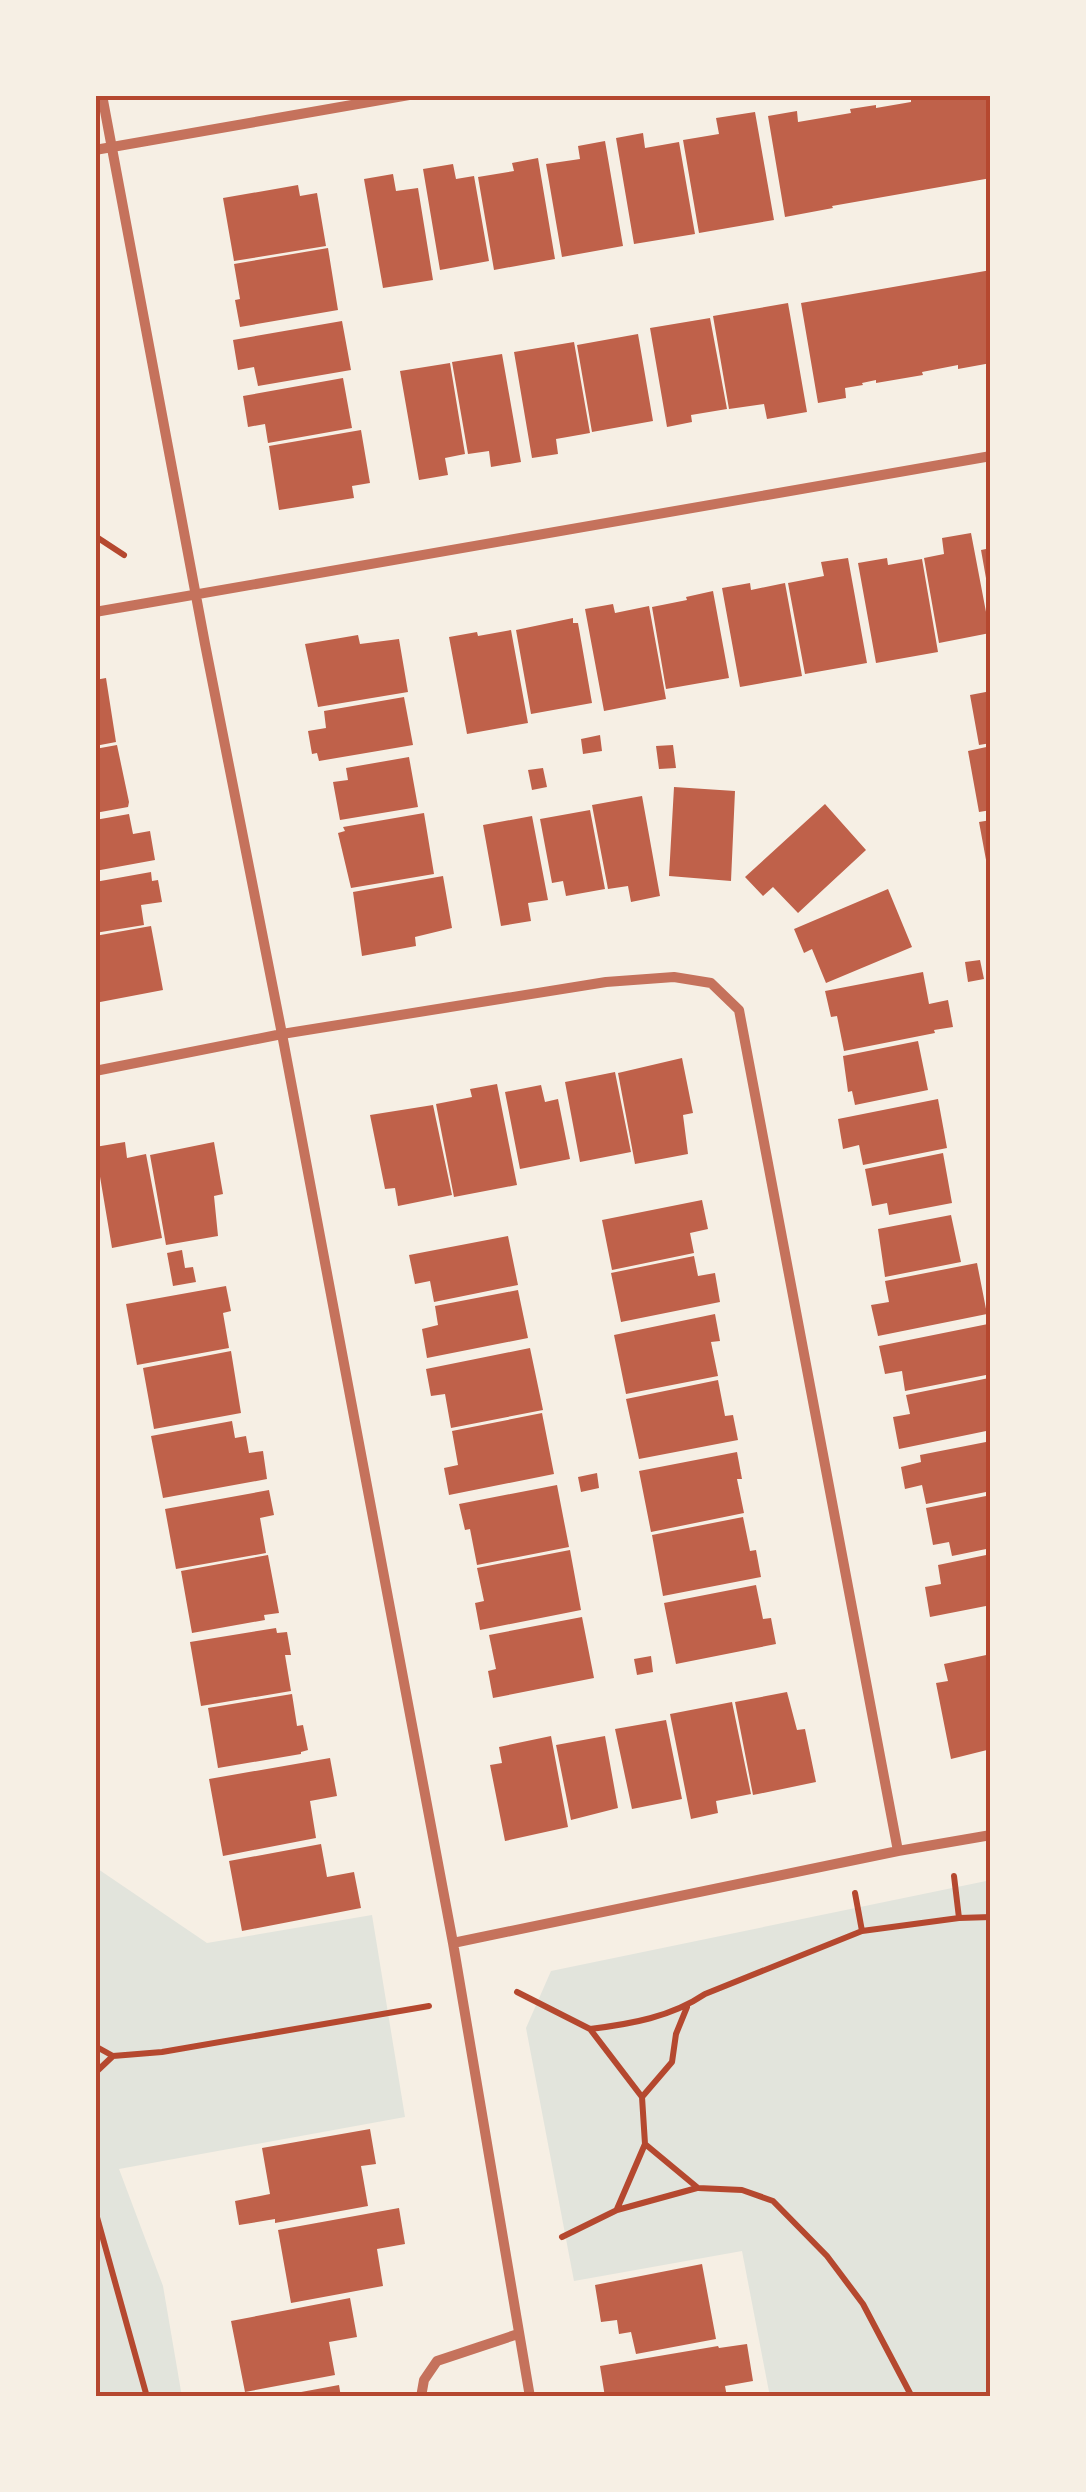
<svg xmlns="http://www.w3.org/2000/svg" width="1086" height="2492" font-family="Barlow,sans-serif">
	<rect width="100%" height="100%" fill="#f6efe4"/>
	<path fill="#e2e4dc" d="M95,1867L207,1943L372,1915L405,2117L119,2169L163,2286L182,2397H95Z
		M991,1880V2397H770L742,2251L574,2281L526,2028L551,1971Z"/>
	<path fill="#bf614a" d="M935,95L938,98L953,95H991V178L832,206L833,208L785,217L768,116L797,111L798,122L851,113L850,109L876,105V108L911,102V99Z
		M755,112L774,220L699,233L683,140L719,134L716,118Z
		M643,133L645,148L679,142L695,234L634,244L616,138Z
		M605,141L623,246L562,257L546,164L580,159L578,146Z
		M538,158L555,259L494,270L478,177L514,171L512,163Z
		M453,164L456,179L474,176L489,261L440,270L423,169Z
		M393,174L396,191L418,188L433,280L383,288L364,179Z
		M298,185L300,196L317,193L326,246L234,261L223,198Z
		M328,248L338,310L240,327L235,300L240,299L234,264Z
		M991,270V363L958,369V365L922,372L923,375L876,383V380L862,383L863,385L845,388L846,398L818,403L801,303Z
		M788,303L807,412L767,419L764,404L729,409L713,316Z
		M710,318L727,409L691,415L692,422L667,427L650,328Z
		M342,321L351,370L258,386L254,367L238,370L233,340Z
		M638,334L653,421L592,432L577,345Z
		M574,342L590,433L556,439L558,454L532,458L514,352Z
		M502,354L521,462L491,467L489,451L468,454L452,362Z
		M450,363L465,454L445,458L448,475L419,480L400,371Z
		M343,378L352,428L268,443L265,424L248,427L243,396Z
		M361,430L370,483L352,486L354,498L279,510L269,446Z
		M971,533L990,633L939,643L924,558L944,554L942,538Z
		M991,548V595H989L981,550Z
		M848,558L867,663L805,674L788,583L824,576L821,562Z
		M887,558L888,565L922,559L938,652L876,663L858,563Z
		M750,583L751,590L785,583L802,676L740,687L722,588Z
		M713,591L729,678L666,689L652,607L687,600L686,597Z
		M613,604L615,613L649,606L666,699L604,711L585,609Z
		M573,618V623H578L592,703L531,714L516,630Z
		M511,630L528,723L467,734L449,637L477,632L478,636Z
		M358,635L360,644L399,639L408,692L318,707L305,644Z
		M106,678L116,742L95,746V680Z
		M991,691V743L979,745L970,695Z
		M404,697L413,745L319,761L317,753L312,754L308,731L326,728L324,711Z
		M600,735L602,751L583,754L581,739Z
		M117,745L129,802L128,807L95,813V749Z
		M673,745L676,768L659,769L656,746Z
		M991,746V810L979,812L968,751Z
		M409,757L418,807L340,820L333,782L348,780L346,768Z
		M543,768L547,787L532,790L528,770Z
		M674,787L735,791L731,881L669,876Z
		M642,796L660,896L631,902L628,886L608,889L592,805Z
		M825,804L866,850L798,913L773,887L763,896L745,877Z
		M590,810L605,889L566,896L563,881L552,883L540,819Z
		M424,813L434,874L351,888L338,833L345,831L343,827Z
		M129,814L133,834L150,831L155,860L95,871V820Z
		M532,816L548,900L528,903L531,921L501,926L483,825Z
		M991,820V876H989L979,822Z
		M151,872L152,881L158,880L162,902L141,905L144,925L95,933V882Z
		M443,876L452,928L415,937L416,946L362,956L353,892Z
		M888,889L912,947L826,983L812,949L804,953L794,929Z
		M151,926L163,990L95,1003V936Z
		M980,960L984,979L968,982L965,962Z
		M923,972L929,1004L948,1000L953,1027L934,1030L935,1033L844,1051L837,1016L831,1017L825,991Z
		M918,1041L928,1090L855,1105L852,1091L848,1092L843,1056Z
		M682,1058L693,1113L683,1115L688,1154L635,1164L618,1073Z
		M615,1072L631,1152L580,1162L565,1082Z
		M497,1084L517,1185L454,1197L436,1104L472,1097L470,1089Z
		M541,1085L545,1102L558,1099L570,1159L520,1169L505,1092Z
		M938,1099L947,1148L863,1165L859,1145L843,1149L838,1119Z
		M433,1105L452,1195L398,1206L395,1188L385,1189L370,1115Z
		M125,1142L127,1158L146,1154L162,1238L112,1248L95,1147Z
		M214,1142L223,1194L214,1196L218,1236L166,1245L150,1155Z
		M943,1153L952,1203L889,1215L887,1203L872,1206L865,1169Z
		M702,1200L708,1229L690,1233L694,1253L612,1270L602,1220Z
		M951,1215L961,1262L885,1277L878,1229Z
		M508,1236L518,1285L434,1302L430,1281L415,1284L409,1255Z
		M182,1250L185,1268L193,1267L196,1282L173,1286L167,1253Z
		M694,1256L698,1276L715,1273L720,1302L621,1322L611,1273Z
		M977,1263L987,1314L878,1336L871,1305L889,1302L885,1281Z
		M226,1286L231,1311L223,1313L229,1348L137,1365L126,1304Z
		M518,1290L528,1338L427,1358L422,1329L438,1325L435,1306Z
		M715,1314L720,1341L711,1342L718,1376L626,1394L614,1335Z
		M988,1324L991,1339V1374L905,1391L902,1371L885,1374L879,1346Z
		M530,1348L543,1410L451,1428L445,1394L431,1396L426,1369Z
		M231,1351L241,1413L154,1429L143,1368Z
		M989,1378L991,1390V1430L899,1449L893,1417L910,1414L906,1395Z
		M718,1380L725,1416L733,1415L738,1440L639,1459L626,1399Z
		M542,1413L554,1474L449,1495L444,1468L458,1465L452,1431Z
		M232,1421L235,1438L246,1436L249,1453L263,1451L267,1479L163,1498L151,1436Z
		M991,1441V1491L926,1504L922,1485L905,1489L901,1467L921,1462L920,1455Z
		M737,1452L742,1479H737L744,1513L651,1532L639,1471Z
		M597,1473L599,1488L581,1492L578,1477Z
		M557,1485L569,1547L477,1565L470,1529L465,1530L459,1504Z
		M269,1490L274,1515L260,1518L266,1553L176,1569L165,1509Z
		M991,1495V1548L952,1556L949,1542L933,1545L926,1508Z
		M743,1517L750,1551L756,1550L761,1577L663,1596L652,1535Z
		M570,1550L581,1610L480,1630L475,1603L484,1601L477,1568Z
		M991,1554V1605L930,1617L925,1587L941,1584L938,1565Z
		M268,1555L279,1613L264,1615L265,1620L192,1633L181,1571Z
		M756,1585L763,1619L771,1618L776,1644L676,1664L664,1603Z
		M582,1617L594,1678L493,1698L488,1671L496,1669L489,1635Z
		M276,1628L277,1633L287,1632L291,1655H285L291,1691L201,1706L190,1642Z
		M991,1654V1749L951,1759L936,1683L948,1681L944,1664Z
		M651,1656L653,1672L637,1675L634,1659Z
		M787,1692L797,1730L805,1729L816,1782L753,1795L735,1702Z
		M292,1694L297,1726L303,1725L308,1750L301,1752V1754L218,1768L208,1708Z
		M732,1702L751,1794L716,1801L718,1813L691,1819L670,1714Z
		M666,1720L682,1799L632,1809L615,1729Z
		M551,1736L568,1827L505,1841L490,1765L502,1763L499,1747Z
		M605,1736L618,1808L571,1820L556,1745Z
		M330,1758L337,1796L310,1801L316,1838L223,1856L209,1779Z
		M321,1844L327,1877L354,1872L361,1908L242,1931L229,1861Z
		M370,2129L376,2164L361,2166L368,2206L275,2223V2219L239,2225L235,2201L270,2194L262,2148Z
		M399,2208L405,2244L377,2249L383,2286L291,2303L278,2230Z
		M702,2264L716,2339L636,2354L631,2332L619,2334L617,2320L601,2322L595,2285Z
		M350,2298L357,2337L329,2342L335,2375L245,2392L231,2321Z
		M747,2344L753,2381L725,2386L727,2397H605L600,2366L718,2346L719,2348Z
		M339,2385L341,2397H285V2395Z"/>
	<g fill="none" stroke-linecap="round" stroke-linejoin="round">
		<path stroke="#b5482f" stroke-width="6" d="M95,536L124,555
			M954,1876L959,1918
			M855,1893L862,1931
			M517,1992L590,2029L642,2097L645,2144L698,2188L742,2190L773,2201L827,2256L863,2304L912,2397
			M590,2029C631,2024 671,2017 705,1994L862,1931L959,1918L991,1917
			M95,2046L113,2056L162,2052L429,2006
			M95,2073L113,2056
			M642,2097L672,2062L676,2034L687,2007
			M617,2209L645,2144
			M95,2210L147,2397
			M562,2237L617,2210L697,2188"/>
		<path stroke="#c5725c" stroke-width="10" d="M102,95L205,644L282,1034L453,1943L530,2397
			M95,150L409,95
			M95,612L991,456
			M95,1071L282,1034L606,982L674,977L711,983L739,1010L898,1851
			M453,1943L898,1851L991,1835
			M421,2397L424,2380L437,2361L518,2334"/>
	</g>
	<rect width="1086" height="2492" fill="none" stroke="#f6efe4" stroke-width="195"/>
	<rect x="98" y="98" width="890" height="2296" fill="none" stroke="#b5482f" stroke-width="4"/>
</svg>
